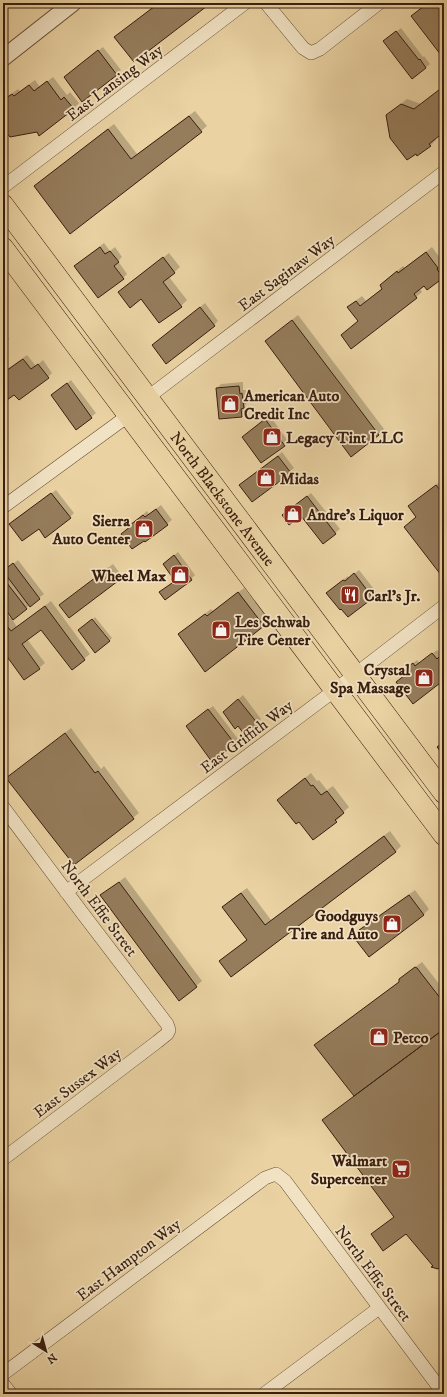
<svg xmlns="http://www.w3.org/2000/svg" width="447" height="1397" font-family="'IM FELL DW Pica',serif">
	<rect width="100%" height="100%" fill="#ead2a2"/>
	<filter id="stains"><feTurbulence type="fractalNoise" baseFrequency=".005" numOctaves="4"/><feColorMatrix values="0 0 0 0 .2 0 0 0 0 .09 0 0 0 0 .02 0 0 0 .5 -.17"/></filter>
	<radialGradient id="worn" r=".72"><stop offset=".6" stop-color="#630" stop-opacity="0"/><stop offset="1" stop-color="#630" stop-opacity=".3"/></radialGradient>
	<path fill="#0003" d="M158,3H209L115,37L121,32Z
		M427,3H444V57L412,16Z
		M401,28L423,57L424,56L430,64L413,78L389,37Z
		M103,47L121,70L83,100L65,77Z
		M53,77L67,95L70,92L79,103L73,109L37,131L3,126V100L18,89L20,91L35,80L40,87Z
		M444,86V131L435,138L436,140L430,146L387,115L407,99L421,104Z
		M195,111L207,126L201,131L71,232L41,181L114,124L137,154Z
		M104,243L110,251L115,247L122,257L118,261L127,274L123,278L75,266Z
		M432,247L443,262L442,263L444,266V275L442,277L424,285L419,288L422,292L416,297L342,335L359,321L348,308L354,302L362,296L366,301L383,288L381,285L387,279L403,266L405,268Z
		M169,253L180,267L169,277L187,300L181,306L119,292Z
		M205,303L218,321L214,325L153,345Z
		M298,315L384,429L378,434L266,341Z
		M3,330L9,339L3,345Z
		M27,355L36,366L43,360L52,373L48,377L14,393H3V372Z
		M71,380L96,413L76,429L52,395Z
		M243,382V390H246L247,403L245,405L246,412L241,416L217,388L221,384Z
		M270,416L288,441L261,462L247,433Z
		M282,452L294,468L252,501L241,485Z
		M442,480L444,483V571L405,527L417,517L409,506Z
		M56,490L74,513L70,517L39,528L14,520Z
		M311,493L340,529L335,533L301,514L288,511Z
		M161,505L172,520L145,541L131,525L147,511L149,514Z
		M178,552L195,575L191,579L165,588L176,580L164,564Z
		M18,560L44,594L12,619L17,627L51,601L90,654L84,659L41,629L27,639L45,663L39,668L3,649V617L7,614L10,618L12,616L3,605V570L5,571Z
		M113,564L122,576L117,580L60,605Z
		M359,570L377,593L348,615L332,589L348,576L349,578Z
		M244,588L269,619L205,670L179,634L211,609L213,611Z
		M95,617L112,638L110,640L93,619Z
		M437,650L441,655L444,653V679L410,672L412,664L417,660L420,663Z
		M243,695L261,719L257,723L228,708Z
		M213,706L238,739L234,744L191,722Z
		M71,728L101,769L104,766L139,813L74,864L8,778Z
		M311,773L317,781L319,780L327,790L333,786L349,807L341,814L342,816L336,821L313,839L299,820L278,800Z
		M390,831L401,846L395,852L220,961L247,939L223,907L229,901L247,888L271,920Z
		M125,877L202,981L179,1000L102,896Z
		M415,890L429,909L423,915L354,935L359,930Z
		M422,962L444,990V1263L434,1266L395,1216L355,1096L315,1045L321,1040L400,981L406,974Z"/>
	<path fill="#957c5b" stroke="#391e0f" d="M159,3H211L134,62L114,37Z
		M428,3H435L439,8L444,4V59L411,16Z
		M396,31L419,60L420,59L426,68L412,79L383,41Z
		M98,50L117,75L82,102L64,77Z
		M47,81L61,100L64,97L74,109L39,136L37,132L10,137L3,128V100L12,94L14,96L29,85L34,91Z
		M444,86V132L429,144L431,146L417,156L416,154L407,160L390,138L386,115L401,104L414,109Z
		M189,116L202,132L70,234L34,186L108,129L131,159Z
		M100,247L105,254L110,251L119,262L114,266L124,279L98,298L74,266Z
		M426,252L438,268L437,269L443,278L427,290L424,286L414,294L417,298L351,349L341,335L358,321L347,307L356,301L360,306L382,289L380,285L397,271L398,273Z
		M163,257L175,273L163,282L182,307L159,323L141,299L130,308L118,292Z
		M200,307L215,326L166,364L152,345Z
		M292,320L379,435L351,457L265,341Z
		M23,359L31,369L38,364L49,378L19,400L14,395L7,400L3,395V373Z
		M67,383L92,418L76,430L51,395Z
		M239,386L240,394L242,393L244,408L241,409L242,417L219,419L216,388Z
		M265,419L285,446L261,463L242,437Z
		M278,456L291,473L252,502L239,485Z
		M436,485L444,495V572L441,575L404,527L416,517L408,506Z
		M51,493L71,518L45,538L39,529L22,541L9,524Z
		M307,496L336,534L323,544L301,516L289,525L282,515Z
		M156,509L168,525L145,542L144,541L132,549L121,534L131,526L130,525L143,515L145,517Z
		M174,555L192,580L165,600L159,592L175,581L163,564Z
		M13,563L40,599L30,607L3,571Z
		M108,568L118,581L69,618L59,605Z
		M354,573L373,598L348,617L341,609L340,610L326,593L343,580L345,581Z
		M3,578L27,609L13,620L3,606Z
		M238,592L264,626L205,672L178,634L205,614L207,616Z
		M45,606L85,660L72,670L41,630L22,644L40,669L24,680L3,651V621L11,631Z
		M92,619L110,641L95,653L78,630Z
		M432,653L437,659L442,654L444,656V680L413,704L396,682L409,672L406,668L413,663L415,666Z
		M238,699L258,724L244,734L238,726L235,729L223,712Z
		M208,709L235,744L212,762L186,726Z
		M65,733L95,773L98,771L134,819L74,865L6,778Z
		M444,741V756L437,747Z
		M305,778L311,786L313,785L321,795L327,791L344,813L335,820L337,822L313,840L299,822L296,824L277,800Z
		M384,836L396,852L231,977L219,961L247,940L222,907L241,893L265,925Z
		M119,882L197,987L179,1001L100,895Z
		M409,895L424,915L369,957L352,935Z
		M415,967L417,968L444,1003V1029L354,1096L314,1045L399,982V979Z
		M444,1029V1263L438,1269L431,1267L433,1266L406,1234L383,1251L371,1234L394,1217L322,1120Z"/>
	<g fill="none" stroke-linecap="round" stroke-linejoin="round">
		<g stroke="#654b34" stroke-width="14">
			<path id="minor" d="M266,3L303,48L311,53L320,49L379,3
				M3,187L245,3
				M147,398L444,172
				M3,507L129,415
				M3,807L80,910L167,1024L169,1030L167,1034L157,1042L3,1159
				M66,892L335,690L444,606
				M3,1374L265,1178L276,1174L285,1181L444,1394
				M3,1384L11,1394
				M264,1394L379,1308"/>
		</g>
		<g stroke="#654b34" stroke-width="18">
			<path id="tertiary" d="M3,58L73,3"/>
		</g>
		<g stroke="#391e0f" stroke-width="22">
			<g id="primary">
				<path id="s1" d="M3,205L444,793"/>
				<path d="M3,248L444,835"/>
			</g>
		</g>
		<use href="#minor" stroke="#f1e2c3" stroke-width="13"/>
		<use href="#tertiary" stroke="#f1e2c3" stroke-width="16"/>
		<use href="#primary" stroke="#ead2a2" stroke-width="21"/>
	</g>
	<defs>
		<g id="shop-square" transform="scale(1)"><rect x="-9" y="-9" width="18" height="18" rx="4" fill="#8f2418" stroke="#f1e2c3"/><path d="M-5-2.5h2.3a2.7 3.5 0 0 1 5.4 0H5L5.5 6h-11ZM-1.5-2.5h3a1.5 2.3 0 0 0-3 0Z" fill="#fff"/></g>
		<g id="restaurant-square" transform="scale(1)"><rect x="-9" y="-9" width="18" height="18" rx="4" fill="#8f2418" stroke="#f1e2c3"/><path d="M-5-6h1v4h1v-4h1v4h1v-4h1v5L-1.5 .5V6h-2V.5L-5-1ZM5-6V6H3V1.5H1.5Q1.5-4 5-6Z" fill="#fff"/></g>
		<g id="supermarket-square" transform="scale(1)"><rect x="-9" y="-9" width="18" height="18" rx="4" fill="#8f2418" stroke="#f1e2c3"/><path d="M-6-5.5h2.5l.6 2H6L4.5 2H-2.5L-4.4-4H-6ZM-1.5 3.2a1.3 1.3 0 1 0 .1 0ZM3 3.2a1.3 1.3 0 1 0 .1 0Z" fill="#fff"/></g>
	</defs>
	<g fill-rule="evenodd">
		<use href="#shop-square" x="230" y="404"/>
		<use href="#shop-square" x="272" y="437"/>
		<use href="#shop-square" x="266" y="478"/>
		<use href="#shop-square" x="293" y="514"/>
		<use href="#shop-square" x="144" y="529"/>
		<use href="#shop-square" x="180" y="575"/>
		<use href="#restaurant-square" x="350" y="595"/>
		<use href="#shop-square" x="221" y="630"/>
		<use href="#shop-square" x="424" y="678"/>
		<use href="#shop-square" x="392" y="924"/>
		<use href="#shop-square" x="379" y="1037"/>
		<use href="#supermarket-square" x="401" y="1169"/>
	</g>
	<g text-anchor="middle" stroke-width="3.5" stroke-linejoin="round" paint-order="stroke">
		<g font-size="16" fill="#391e0f" stroke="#f1e2c3">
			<text transform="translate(114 82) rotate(-37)" y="6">East Lansing Way</text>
			<text transform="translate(286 272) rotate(-37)" y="6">East Saginaw Way</text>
			<text dy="6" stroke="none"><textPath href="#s1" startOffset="367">North Blackstone Avenue</textPath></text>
			<text transform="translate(246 736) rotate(-37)" y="6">East Griffith Way</text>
			<text transform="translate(100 908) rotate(53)" y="6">North Effie Street</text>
			<text transform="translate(77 1082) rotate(-37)" y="6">East Sussex Way</text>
			<text transform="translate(128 1259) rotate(-37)" y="6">East Hampton Way</text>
			<text transform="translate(374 1273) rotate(53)" y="6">North Effie Street</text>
		</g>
		<g font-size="16" font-weight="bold" fill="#391e0f" stroke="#f1e2c3" text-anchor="start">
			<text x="244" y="401">American Auto<tspan x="244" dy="18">Credit Inc</tspan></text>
			<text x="286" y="443">Legacy Tint LLC</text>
			<text x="280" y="484">Midas</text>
			<text x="307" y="520">Andre's Liquor</text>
			<text x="130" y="526" text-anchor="end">Sierra<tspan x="130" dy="18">Auto Center</tspan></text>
			<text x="166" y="581" text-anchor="end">Wheel Max</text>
			<text x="364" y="601">Carl's Jr.</text>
			<text x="235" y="627">Les Schwab<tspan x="235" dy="18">Tire Center</tspan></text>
			<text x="410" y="675" text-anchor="end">Crystal<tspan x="410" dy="18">Spa Massage</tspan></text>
			<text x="378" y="921" text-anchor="end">Goodguys<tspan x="378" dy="18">Tire and Auto</tspan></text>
			<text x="393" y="1043">Petco</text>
			<text x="387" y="1166" text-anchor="end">Walmart<tspan x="387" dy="18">Supercenter</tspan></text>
		</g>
	</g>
	<rect width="447" height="1397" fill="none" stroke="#ead2a2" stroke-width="16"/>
	<rect x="4" y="4" width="439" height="1389" fill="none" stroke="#391e0f" stroke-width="2"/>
	<rect x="8" y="8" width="431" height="1381" fill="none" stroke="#391e0f"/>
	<g transform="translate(46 1351) rotate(143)" stroke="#f1e2c3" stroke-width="3" paint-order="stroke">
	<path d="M0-3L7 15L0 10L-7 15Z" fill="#391e0f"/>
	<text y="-6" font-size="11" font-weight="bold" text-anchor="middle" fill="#391e0f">N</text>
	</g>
	<rect width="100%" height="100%" filter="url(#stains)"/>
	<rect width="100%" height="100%" fill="url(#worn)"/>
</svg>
